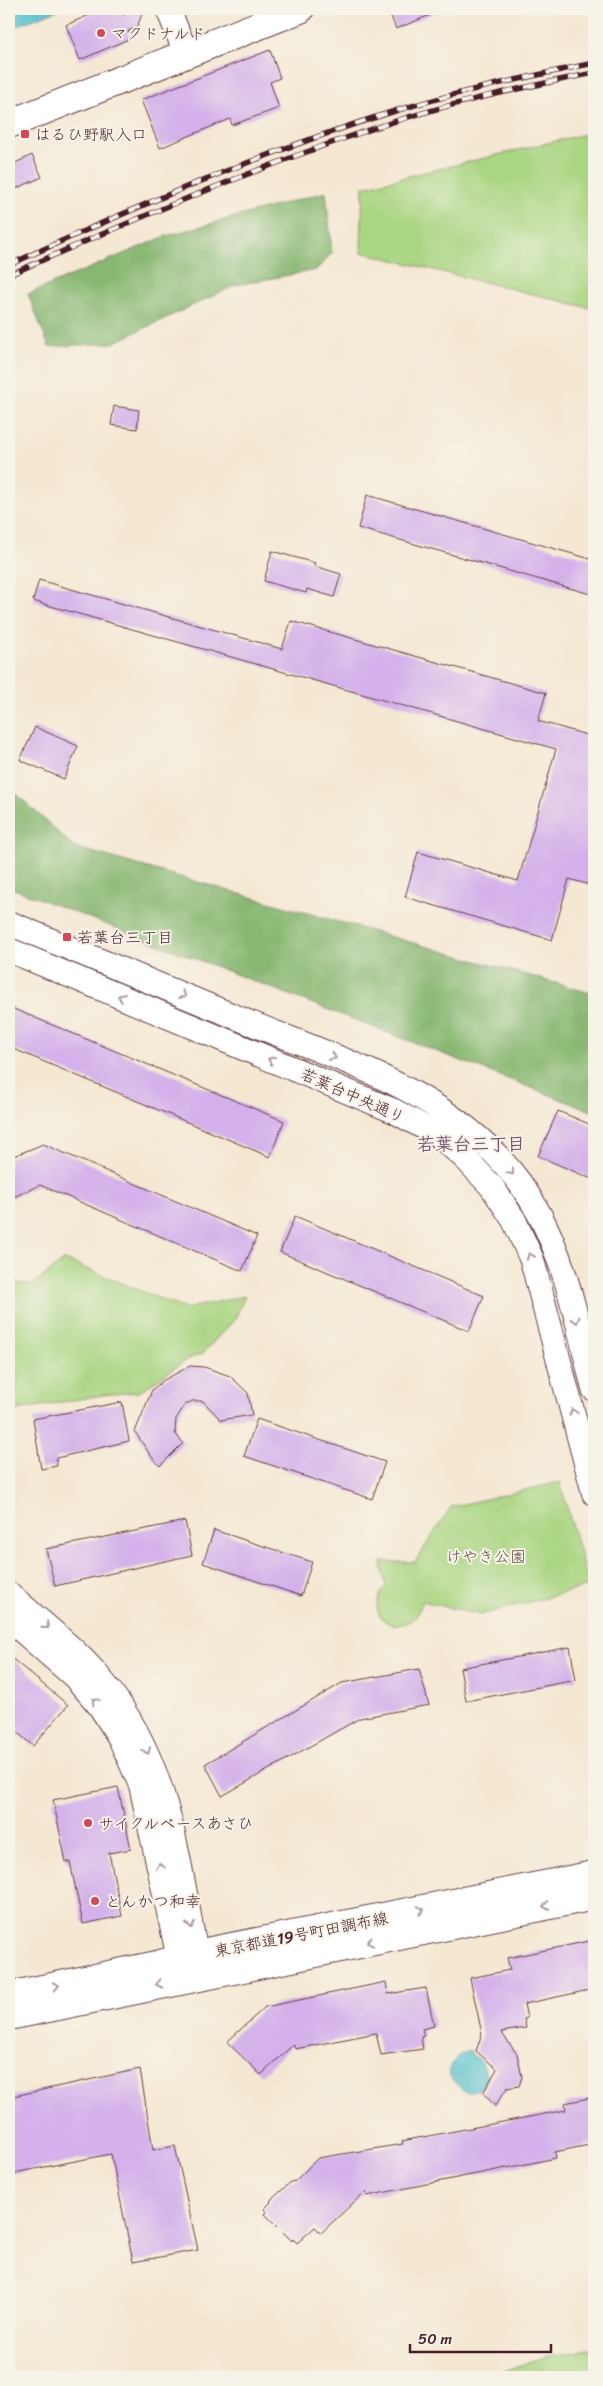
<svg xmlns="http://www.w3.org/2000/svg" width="603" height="2386" font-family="Sriracha,'Klee One',sans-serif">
	<rect width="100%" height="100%" fill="#f7f3e8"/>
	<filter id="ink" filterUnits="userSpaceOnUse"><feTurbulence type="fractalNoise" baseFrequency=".02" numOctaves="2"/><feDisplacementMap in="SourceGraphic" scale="10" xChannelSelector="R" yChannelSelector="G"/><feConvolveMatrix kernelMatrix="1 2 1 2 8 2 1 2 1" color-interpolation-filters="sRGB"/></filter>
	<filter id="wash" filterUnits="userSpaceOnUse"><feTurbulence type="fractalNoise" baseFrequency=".0096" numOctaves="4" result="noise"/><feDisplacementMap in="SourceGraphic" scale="20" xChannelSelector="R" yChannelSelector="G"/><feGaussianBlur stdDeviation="1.12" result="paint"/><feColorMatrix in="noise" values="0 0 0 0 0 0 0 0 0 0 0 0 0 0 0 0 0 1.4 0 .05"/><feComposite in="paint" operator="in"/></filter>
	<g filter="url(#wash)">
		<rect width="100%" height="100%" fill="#f4e8d3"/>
		<path fill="#aad683" stroke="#7a7a57" d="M594,132V309L361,252L363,187Z
			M65,1260L185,1309L245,1296L235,1319L203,1353L188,1359L139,1392L102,1395L12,1411L18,1379L9,1345V1292L13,1282L32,1285Z
			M560,1482L589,1586L480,1615L422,1601C421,1604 420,1609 418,1612C405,1638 358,1621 386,1586L381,1562H415L451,1507Z
			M594,2348V2377H489L534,2360Z"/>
		<path fill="#87b771" stroke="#686b4e" d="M326,192L332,253L316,270L236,285L113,343L49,347L28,294L166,236Z
			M9,787L74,847L594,994V1112L9,887Z"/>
		<path fill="#55c0cf" stroke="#50707d" d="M9,9H60L9,29Z
			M470,2050L473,2056L479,2059L488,2078C475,2101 460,2093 449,2074C452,2060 457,2055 470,2050Z"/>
		<g id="blocks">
			<path fill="#d4b1ea" d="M114,9H121L123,15L137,9H144L137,27L128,31L131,38L80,60L66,25L101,10L103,13Z
				M392,9H445L396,29L390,14L394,13Z
				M270,50L280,78L270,82L279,108L232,125L230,119L160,148L141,100Z
				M32,155L42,177L13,190L9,182V166Z
				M114,406L139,410L137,429L111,425Z
				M367,495L594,560V595L358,528Z
				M272,551L315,563L314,566L341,574L334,597L307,589L306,593L264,581Z
				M39,580L282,649L291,621L546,693L538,721L594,737V886L569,879L552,940L405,897L418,852L518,881L556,749L33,601Z
				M35,727L78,746L64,779L20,760Z
				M9,1007L284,1121L270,1157L9,1047Z
				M558,1111L594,1126V1180L538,1156Z
				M43,1144L257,1236L242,1271L40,1185L9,1199V1158Z
				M295,1216L484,1296L469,1331L280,1252Z
				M190,1366L204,1367L230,1376L248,1393L252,1415L221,1420L203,1401H192L185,1405L176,1419L175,1433L183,1443L160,1466L151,1456L135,1432L152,1390L164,1380Z
				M122,1402L129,1441L56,1458L57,1466L41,1469L33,1419Z
				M257,1419L385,1462L372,1499L244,1456Z
				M185,1521L192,1555L55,1586L46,1549Z
				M214,1530L312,1562L301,1596L203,1563Z
				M570,1647L576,1680L466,1701L460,1668Z
				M9,1656L68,1705L33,1746L9,1725Z
				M419,1669L429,1705L360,1718L222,1796L205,1764L342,1683Z
				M118,1787L131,1849L109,1853L122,1916L83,1924L70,1862H66L53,1800Z
				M594,1940V1989L524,2004L527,2018L524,2019L526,2028L501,2032L517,2054L522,2077L519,2086L507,2088L495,2106L483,2093L497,2069L476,2051L482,2034L470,1978L510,1970L507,1958Z
				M386,1982L388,1994L426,1988L434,2026L422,2029L424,2036L421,2037L423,2049L381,2055L376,2033L295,2049L294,2044L261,2075L227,2042L265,2007Z
				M140,2069L153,2150L175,2146L198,2250L133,2262L111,2154L9,2174V2097Z
				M594,2097V2144L555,2152L556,2158L367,2196L366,2191L321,2233L315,2227L297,2243L293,2239L292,2241L265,2214L267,2212L264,2209L271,2202L270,2201L292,2181L294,2182L318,2158L403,2144L402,2141L566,2110L565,2103Z"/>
		</g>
	</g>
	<g filter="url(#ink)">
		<use href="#blocks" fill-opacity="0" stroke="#643d44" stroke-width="1"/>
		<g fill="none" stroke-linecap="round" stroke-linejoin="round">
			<g stroke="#643d44" stroke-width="26">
				<path id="minor" d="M168,9L186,53
					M9,923C87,955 165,987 243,1020C345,1062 462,1095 526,1192C565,1250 577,1323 594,1389
					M9,950L394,1111L438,1135L466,1159L492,1187L514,1220L532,1260L594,1493
					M9,1594C40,1622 77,1649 103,1682C169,1763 177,1855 196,1954L195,1973
					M9,1619L76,1678L100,1706L120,1738L141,1785L179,1958L191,1972"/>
			</g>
			<g stroke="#643d44" stroke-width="30">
				<path id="major" d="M9,124L300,9
					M9,1996L157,1965L196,1954L594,1875
					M9,2016L594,1896"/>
			</g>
			<use href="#minor" stroke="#fff" stroke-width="24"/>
			<use href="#major" stroke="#fff" stroke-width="28"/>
			<g stroke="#4a1f2b" stroke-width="5.5">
				<path id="rail" d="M9,265C135,207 263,152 395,111C460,91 528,77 594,63
					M9,275C137,218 266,163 399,120C463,100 529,86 594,73"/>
			</g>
			<use href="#rail" stroke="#f7f3e8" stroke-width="4" stroke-dasharray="11" stroke-linecap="butt"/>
		</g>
		<defs><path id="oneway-chevron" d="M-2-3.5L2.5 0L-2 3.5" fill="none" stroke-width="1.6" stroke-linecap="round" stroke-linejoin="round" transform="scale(1.25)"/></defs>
		<g stroke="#ae9aa0">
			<use href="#oneway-chevron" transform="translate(183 995) rotate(23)"/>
			<use href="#oneway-chevron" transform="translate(121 997) rotate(-157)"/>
			<use href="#oneway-chevron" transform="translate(333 1057) rotate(23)"/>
			<use href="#oneway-chevron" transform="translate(271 1060) rotate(-157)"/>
			<use href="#oneway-chevron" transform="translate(511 1172) rotate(52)"/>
			<use href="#oneway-chevron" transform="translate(530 1256) rotate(-112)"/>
			<use href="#oneway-chevron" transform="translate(576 1320) rotate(75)"/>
			<use href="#oneway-chevron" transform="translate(573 1412) rotate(-105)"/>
			<use href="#oneway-chevron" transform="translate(46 1626) rotate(41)"/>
			<use href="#oneway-chevron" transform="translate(95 1701) rotate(-130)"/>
			<use href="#oneway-chevron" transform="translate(147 1751) rotate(66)"/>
			<use href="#oneway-chevron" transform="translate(160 1866) rotate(-102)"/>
			<use href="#oneway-chevron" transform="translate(546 1906) rotate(169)"/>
			<use href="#oneway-chevron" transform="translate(421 1910) rotate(-11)"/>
			<use href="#oneway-chevron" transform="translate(191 1925) rotate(79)"/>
			<use href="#oneway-chevron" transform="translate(370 1942) rotate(169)"/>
			<use href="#oneway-chevron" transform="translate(159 1984) rotate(168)"/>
			<use href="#oneway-chevron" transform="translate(56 1986) rotate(-12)"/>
		</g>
	</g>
	<g fill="#d1495b" stroke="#f7f3e8" stroke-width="2">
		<circle cx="101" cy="33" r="5"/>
		<rect x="20" y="129" width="10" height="10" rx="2.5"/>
		<rect x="62" y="932" width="10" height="10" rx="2.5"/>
		<circle cx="88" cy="1823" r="5"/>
		<circle cx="95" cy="1901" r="5"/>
	</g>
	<g text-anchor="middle" stroke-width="4" stroke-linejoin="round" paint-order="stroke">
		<g font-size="16" fill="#4a1f2b" stroke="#f7f3e8" text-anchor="start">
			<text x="111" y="39">マクドナルド</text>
			<text x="35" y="140">はるひ野駅入口</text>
			<text x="77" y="943">若葉台三丁目</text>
			<text x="98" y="1829">サイクルベースあさひ</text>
			<text x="105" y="1907">とんかつ和幸</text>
		</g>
		<g font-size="16" fill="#4a1f2b" stroke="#f7f3e8">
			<text transform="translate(353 1095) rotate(24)" y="6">若葉台中央通り</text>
			<text transform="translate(301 1934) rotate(-11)" y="6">東京都道19号町田調布線</text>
		</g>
		<g font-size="16" fill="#624d41" stroke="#f7f3e8">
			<text x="486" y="1562">けやき公園</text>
		</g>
		<g font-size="18" font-weight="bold" fill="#7a526e" stroke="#f7f3e8">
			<text x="471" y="1150">若葉台三丁目</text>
		</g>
	</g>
	<rect width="603" height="2386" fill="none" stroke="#f7f3e8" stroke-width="30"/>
	<path d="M410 2344v8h141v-8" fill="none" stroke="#4a1f2b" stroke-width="2.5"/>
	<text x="418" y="2344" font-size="15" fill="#4a1f2b" stroke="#f7f3e8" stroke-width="4" paint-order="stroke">50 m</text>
</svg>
